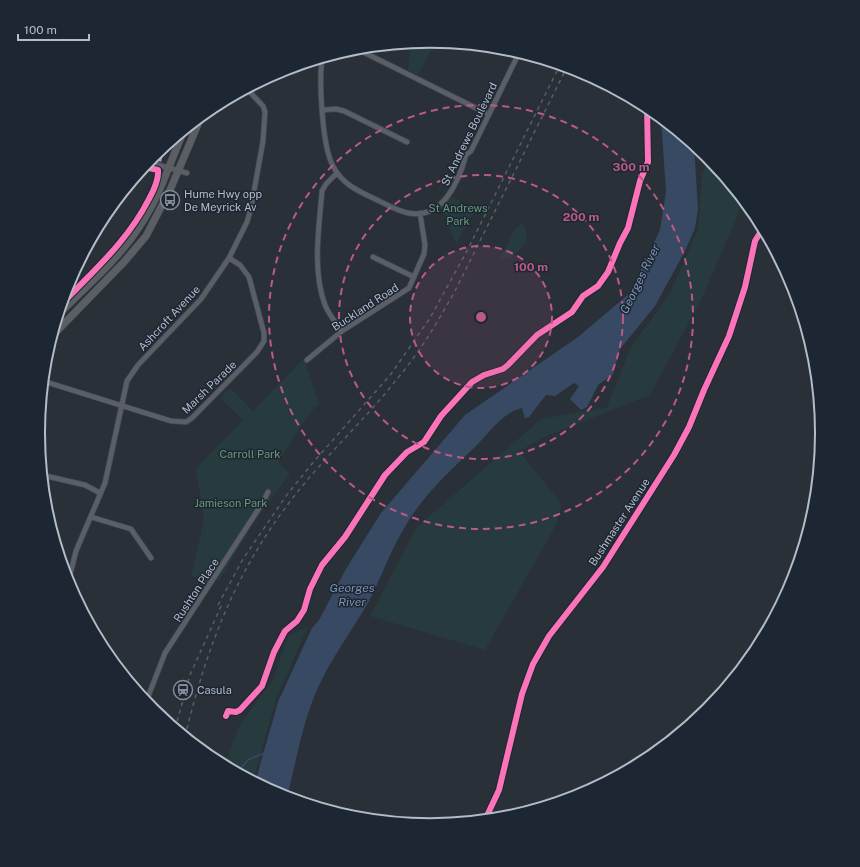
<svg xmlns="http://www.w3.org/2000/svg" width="860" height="867" font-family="'Public Sans',sans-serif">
	<rect width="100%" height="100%" fill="#2a3038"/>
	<path fill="#273a3e" d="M430,42H437L431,50L418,75L408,70L411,43Z
		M709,159L744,201L702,298L650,395L549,435L519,451L562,504L555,527L485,650L370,616L416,528L541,419L607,407L630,349L670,293L698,230L702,173Z
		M452,197L475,210L456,244L441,207Z
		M521,224L525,227L527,240C521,249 512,261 500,258L515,229Z
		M304,358L319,404L309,414L278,462L290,474L253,524L219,581L210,580L191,607L204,578L191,576L204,520L196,468L243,420L220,398L230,388L253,411Z
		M308,626L276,699L253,781L212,759L205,754L228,757L239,726L273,680L288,636Z"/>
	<path fill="#384963" d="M661,118L694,145L698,209L695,228L685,251L655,306L620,349L613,374L598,385L587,407L581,410L570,399L579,386L574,383L555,396L546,395L529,417L525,418L522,408C502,413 490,432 476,446C451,470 424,494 406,525C391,549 382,576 369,601C352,631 331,658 317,690C302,724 296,762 287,798L255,783L278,702L312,628L319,620L346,569L381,513L465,415L578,337L630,293L660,230L666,192Z"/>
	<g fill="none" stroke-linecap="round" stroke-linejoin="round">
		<path stroke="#384963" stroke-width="1.5" d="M237,773L248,760L264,753"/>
		<g stroke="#484c53" stroke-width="6">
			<path id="minor" d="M357,49L488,114
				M322,59C319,82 322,146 333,166C342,184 358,191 375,199C386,204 397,211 408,213C443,220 459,181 466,155L471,151L519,53
				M323,110L336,109L344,111L407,142
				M148,162L187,173
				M337,173L326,184L322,191C319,228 312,270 325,305C329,315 336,323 342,331
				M373,257L414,277
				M307,360L342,331L409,288L424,254L425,245L420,213
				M43,381L171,421L186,422L192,418L257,352L264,341V333L249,277L240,265L229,258
				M42,475L85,485L100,493
				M91,517L131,529L151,558
				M68,583L76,551L105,483L127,381L138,365L201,299L229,258L247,222L251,208L263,141L265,112L263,106L247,89
				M146,702L165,653L263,502L268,492
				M485,820L499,790L522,694L533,664L549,636L603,567L674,455L689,427L704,390L729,336L745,287L755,241L763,228"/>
		</g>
		<g stroke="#474c53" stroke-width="8">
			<path id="trunk" d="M58,315C85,287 118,260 139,227C159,198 170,163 184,130
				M52,336L124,262L146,236L170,190L201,117"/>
		</g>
		<use href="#minor" stroke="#5a5e66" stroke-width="4.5"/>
		<use href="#trunk" stroke="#5b5f64" stroke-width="7"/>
		<path stroke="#595d64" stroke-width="1.5" stroke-dasharray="4 4" stroke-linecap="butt" d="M218,605L243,559L286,496L311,465L391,374L430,318L468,249L560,65
			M175,729L190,675L223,602
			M185,737C206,649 235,572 292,499C324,457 364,421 397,379C420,352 438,321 455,291L567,67"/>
		<path stroke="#c787e3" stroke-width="5" stroke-dasharray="10 5" stroke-linecap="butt" d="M152,157L165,160"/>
		<g stroke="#1d2633" stroke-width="8">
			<path id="cycleway" d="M62,304C95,269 127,242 149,199C154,190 159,180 158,170L144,167
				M226,716L228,711L236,712L240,710L262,686L274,652L285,631L297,621L304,610L310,589L322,565L345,537L385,475L407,452L424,442L441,416L472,382L484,375L503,369L508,365L537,335L572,312L583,296L598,286L608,272L620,243L628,228L640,181L648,162L647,107
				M485,820L499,790L522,694L533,664L549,636L603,567L674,455L689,427L704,390L729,336L745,287L755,241L763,228"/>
		</g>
		<use href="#cycleway" stroke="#fb73b8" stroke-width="6"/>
	</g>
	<circle cx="481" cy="317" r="71" fill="#bc5a87" fill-opacity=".12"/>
	<g fill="none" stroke="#bc5a87" stroke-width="2" stroke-dasharray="7 5">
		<circle cx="481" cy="317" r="71"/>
		<circle cx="481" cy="317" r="142"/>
		<circle cx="481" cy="317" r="212"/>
	</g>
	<defs>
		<g id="bus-ring" transform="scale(1)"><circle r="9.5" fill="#1d2633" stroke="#848b96" stroke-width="1.5"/><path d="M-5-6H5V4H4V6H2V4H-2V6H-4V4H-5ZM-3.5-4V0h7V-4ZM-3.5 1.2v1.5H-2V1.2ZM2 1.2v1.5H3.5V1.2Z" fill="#848b96"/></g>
		<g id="station-ring" transform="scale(1)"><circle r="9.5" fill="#1d2633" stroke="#848b96" stroke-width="1.5"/><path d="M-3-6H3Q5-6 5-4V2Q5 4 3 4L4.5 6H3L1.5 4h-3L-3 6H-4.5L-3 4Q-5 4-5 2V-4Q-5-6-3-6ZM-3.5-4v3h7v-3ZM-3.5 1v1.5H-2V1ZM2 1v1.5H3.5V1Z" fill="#848b96"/></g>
	</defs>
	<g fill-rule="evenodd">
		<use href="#bus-ring" x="170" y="200"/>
		<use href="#station-ring" x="183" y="690"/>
	</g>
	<g text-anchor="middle" stroke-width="3" stroke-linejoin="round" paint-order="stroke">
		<g font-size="11" fill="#b4bcc9" stroke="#1d2633">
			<text transform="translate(469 134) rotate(-64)" y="4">St Andrews Boulevard</text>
			<text transform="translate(365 307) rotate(-33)" y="4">Buckland Road</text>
			<text transform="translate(169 318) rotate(-47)" y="4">Ashcroft Avenue</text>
			<text transform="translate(209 387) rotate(-44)" y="4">Marsh Parade</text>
			<text transform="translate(619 522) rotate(-57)" y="4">Bushmaster Avenue</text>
			<text transform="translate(196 590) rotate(-57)" y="4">Rushton Place</text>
		</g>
		<g font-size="11" fill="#b4bcc9" stroke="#1d2633" text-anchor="start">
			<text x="184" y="198">Hume Hwy opp<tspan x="184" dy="13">De Meyrick Av</tspan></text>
			<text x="197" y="694">Casula</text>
		</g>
		<g font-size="11" fill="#6b9a76" stroke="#1d2633">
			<text x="458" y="212">St Andrews<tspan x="458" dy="13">Park</tspan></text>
			<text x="250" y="458">Carroll Park</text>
			<text x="231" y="507">Jamieson Park</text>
		</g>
		<g font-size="12" font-style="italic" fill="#7c92b1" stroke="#1d2633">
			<text transform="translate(640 279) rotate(-64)" y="4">Georges River</text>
			<text x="352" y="592">Georges<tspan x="352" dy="14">River</tspan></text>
		</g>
	</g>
	<path d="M0 0H860V867H0ZM45 433a385 385 0 1 1 770 0a385 385 0 1 1-770 0Z" fill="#1d2633" fill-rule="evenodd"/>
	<path fill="none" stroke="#b4bcc9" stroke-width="2" d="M45 433a385 385 0 1 1 770 0a385 385 0 1 1-770 0Z"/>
	<circle cx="481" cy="317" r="6" fill="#bc5a87" stroke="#1d2633" stroke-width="2"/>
	<g font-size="12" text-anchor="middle" font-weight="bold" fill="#bc5a87" stroke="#1d2633" stroke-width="3" stroke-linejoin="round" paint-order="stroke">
		<text x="631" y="171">300 m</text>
		<text x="581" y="221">200 m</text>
		<text x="531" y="271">100 m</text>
	</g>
	<path d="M18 34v6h71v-6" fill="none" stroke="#b4bcc9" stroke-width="2"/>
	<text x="24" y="34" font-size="12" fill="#b4bcc9" stroke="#1d2633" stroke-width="3" paint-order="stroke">100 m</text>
</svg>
